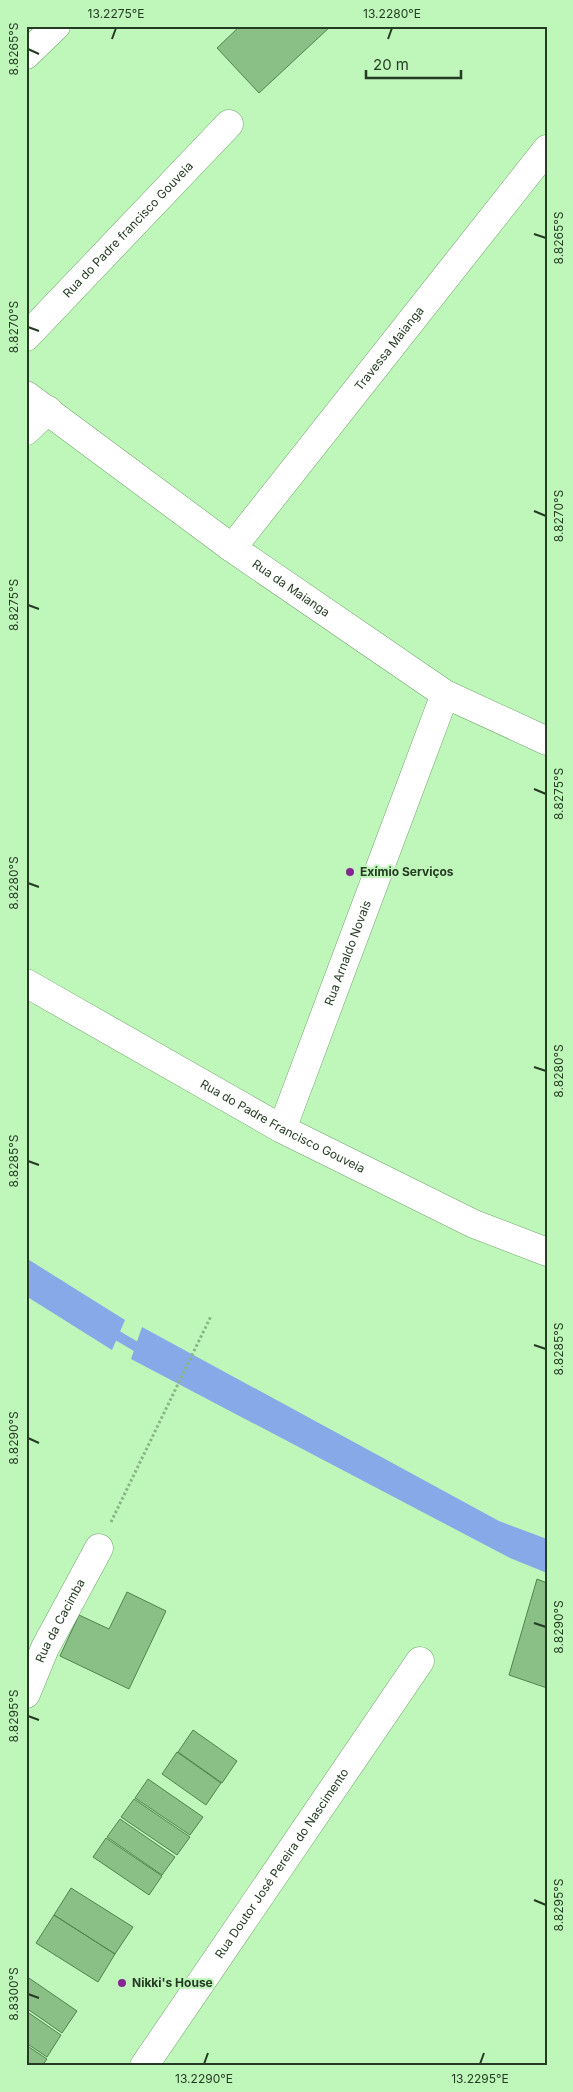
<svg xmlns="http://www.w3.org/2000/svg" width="573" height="2092" font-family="Inter,sans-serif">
	<rect width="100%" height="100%" fill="#bff6ba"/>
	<path fill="#88a9e7" d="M26,1258L125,1320L112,1350L26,1296Z
		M142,1327L499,1521L547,1539V1573L510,1558L131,1359Z"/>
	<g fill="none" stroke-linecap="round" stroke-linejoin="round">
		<path stroke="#88a9e7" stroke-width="10" d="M108,1330L147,1353"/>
	</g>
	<path fill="#8abf85" stroke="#51844d" d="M240,26H331L259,93L217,48Z
		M537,1579L547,1583V1688L509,1675Z
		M127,1592L166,1611L129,1689L60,1656L79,1615L109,1629Z
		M193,1730L237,1761L222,1783L178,1752Z
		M177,1752L221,1783L206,1805L162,1774Z
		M148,1779L203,1817L190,1835L135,1798Z
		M134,1799L190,1837L177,1855L121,1817Z
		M120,1819L175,1857L162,1875L107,1837Z
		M106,1838L162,1876L149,1895L93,1857Z
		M71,1888L133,1927L115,1954L54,1915Z
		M54,1915L115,1954L98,1982L36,1943Z
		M26,1976L77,2011L62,2033L26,2008Z
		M26,2011L61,2035L47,2057L26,2043Z
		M26,2045L47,2059L42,2066H26Z"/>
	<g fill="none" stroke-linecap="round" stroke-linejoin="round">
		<g stroke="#71a56d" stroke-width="29">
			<g id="minor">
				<path id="s1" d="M26,337L229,124"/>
				<path id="s2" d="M26,395L232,548L445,694L547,741"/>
				<path d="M26,431L48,410"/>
				<path id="s3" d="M232,548L547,149"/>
				<path id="s4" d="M26,983L282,1129L474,1224L547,1252"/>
				<path id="s5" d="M282,1129L445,694"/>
				<path id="s6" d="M26,1694L45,1648L99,1548"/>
				<path id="s7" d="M144,2066L420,1661"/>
			</g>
		</g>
		<g stroke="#71a56d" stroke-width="29">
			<path id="secondary" d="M26,55L56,26"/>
		</g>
		<path stroke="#89b485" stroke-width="3" stroke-dasharray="2.5 2.5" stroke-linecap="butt" d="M111,1522L211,1316"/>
		<use href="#minor" stroke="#fff" stroke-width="28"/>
		<use href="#secondary" stroke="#fff" stroke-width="28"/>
	</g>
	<path fill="none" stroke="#253b23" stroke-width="2" d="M112,39L116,28M388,39L392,28M28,49L39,54M534,234L546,238M28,327L39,331M534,511L546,516M28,605L39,609M534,789L546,794M28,883L39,887M534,1067L546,1071M28,1161L39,1165M534,1345L546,1349M28,1438L39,1443M534,1623L546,1627M28,1716L39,1720M534,1900L546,1905M28,1994L39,1998M204,2064L208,2053M480,2064L484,2053"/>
	<g fill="#852792" stroke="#bff6ba" stroke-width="2">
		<circle cx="350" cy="872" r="5"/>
		<circle cx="122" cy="1983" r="5"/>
	</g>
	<g text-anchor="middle" stroke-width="4" stroke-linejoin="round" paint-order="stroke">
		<g font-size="12" fill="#253b23" stroke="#bff6ba">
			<text dy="4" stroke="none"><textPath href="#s1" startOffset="148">Rua do Padre francisco Gouveia</textPath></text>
			<text dy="4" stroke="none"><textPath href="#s3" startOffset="254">Travessa Maianga</textPath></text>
			<text dy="4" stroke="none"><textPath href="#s2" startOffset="328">Rua da Maianga</textPath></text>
			<text dy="4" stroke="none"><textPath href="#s5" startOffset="188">Rua Arnaldo Novais</textPath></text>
			<text dy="4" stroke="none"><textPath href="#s4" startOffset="294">Rua do Padre Francisco Gouveia</textPath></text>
			<text dy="4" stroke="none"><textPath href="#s6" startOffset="81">Rua da Cacimba</textPath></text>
			<text dy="4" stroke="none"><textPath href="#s7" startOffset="245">Rua Doutor José Pereira do Nascimento</textPath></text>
		</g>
		<g font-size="12" font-weight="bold" fill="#253b23" stroke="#bff6ba" text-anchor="start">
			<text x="360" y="876">Exímio Serviços</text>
			<text x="132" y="1987">Nikki's House</text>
		</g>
	</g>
	<rect width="573" height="2092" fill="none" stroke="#bff6ba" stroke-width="55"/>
	<path d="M366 70v8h95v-8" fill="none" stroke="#253b23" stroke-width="2.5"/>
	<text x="373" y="70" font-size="15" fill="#253b23" stroke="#bff6ba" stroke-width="4" paint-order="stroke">20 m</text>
	<rect x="28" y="28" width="518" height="2036" fill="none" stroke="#253b23" stroke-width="2"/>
	<g font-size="12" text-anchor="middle" fill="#253b23">
		<text x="116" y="18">13.2275°E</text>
		<text x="392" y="18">13.2280°E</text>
		<text transform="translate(14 49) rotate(-90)" y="4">8.8265°S</text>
		<text transform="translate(559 238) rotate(-90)" y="4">8.8265°S</text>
		<text transform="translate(14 327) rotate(-90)" y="4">8.8270°S</text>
		<text transform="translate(559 516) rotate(-90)" y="4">8.8270°S</text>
		<text transform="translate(14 605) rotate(-90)" y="4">8.8275°S</text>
		<text transform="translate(559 794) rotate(-90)" y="4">8.8275°S</text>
		<text transform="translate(14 883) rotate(-90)" y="4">8.8280°S</text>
		<text transform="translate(559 1071) rotate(-90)" y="4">8.8280°S</text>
		<text transform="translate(14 1161) rotate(-90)" y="4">8.8285°S</text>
		<text transform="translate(559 1349) rotate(-90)" y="4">8.8285°S</text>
		<text transform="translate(14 1438) rotate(-90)" y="4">8.8290°S</text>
		<text transform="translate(559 1627) rotate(-90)" y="4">8.8290°S</text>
		<text transform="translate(14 1716) rotate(-90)" y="4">8.8295°S</text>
		<text transform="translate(559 1905) rotate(-90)" y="4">8.8295°S</text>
		<text transform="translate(14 1994) rotate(-90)" y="4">8.8300°S</text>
		<text x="204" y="2083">13.2290°E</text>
		<text x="480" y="2083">13.2295°E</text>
	</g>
</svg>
